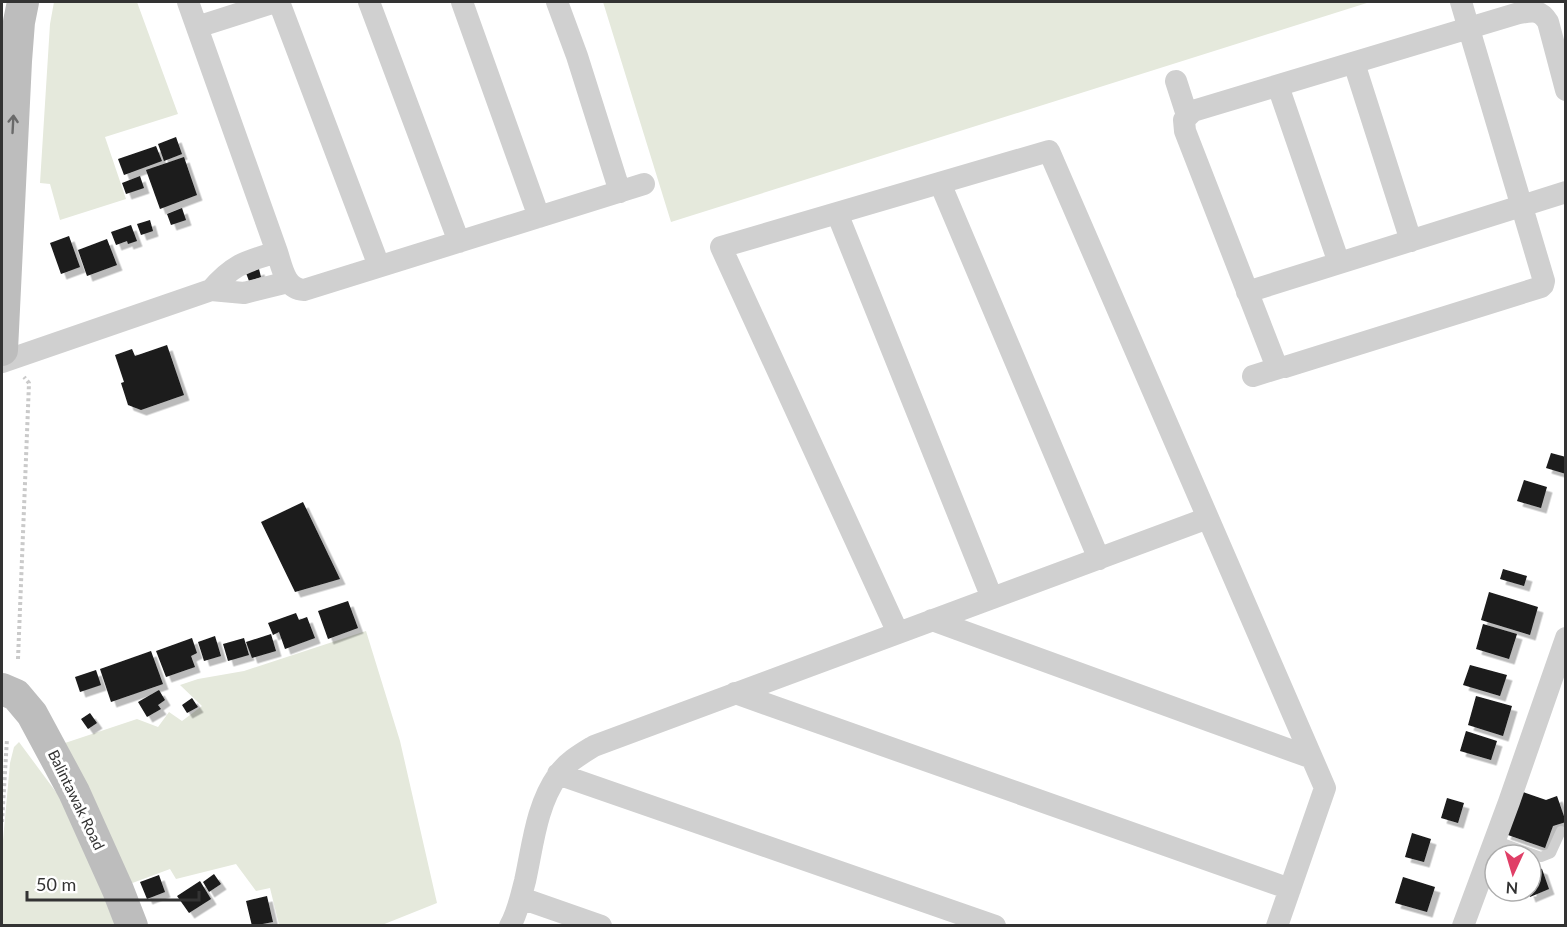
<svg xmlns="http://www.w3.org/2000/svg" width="1567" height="927" font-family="Lato,sans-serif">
	<defs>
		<filter id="shadow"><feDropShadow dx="5.5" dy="5.5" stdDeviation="0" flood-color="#0004"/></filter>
	</defs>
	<rect width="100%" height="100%" fill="#fff"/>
	<path fill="#e5e9dc" d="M54,2H137L178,114L105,137L126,199L60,220L50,184L40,183L50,24Z
		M603,2H1370L671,222Z
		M366,631L400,741L437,903L382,925H279L270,888L256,891L236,864L176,879L170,869L127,885L65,743L137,719L158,727L169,712L182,721L202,706L180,685L198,679L244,671Z
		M19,742L73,815L121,925L2,926V851L10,763L14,747Z"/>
	<path fill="#1a1a1a" filter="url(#shadow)" d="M176,137L182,154L164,161L158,144Z
		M156,146L162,161L124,175L118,159Z
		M184,157L197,195L160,209L146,170Z
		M140,176L144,188L126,194L122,183Z
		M182,208L186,220L171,225L167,214Z
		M150,220L153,231L141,235L137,224Z
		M131,225L137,241L128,244L127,241L116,245L111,232Z
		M69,236L80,267L61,274L50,243Z
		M107,239L117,265L87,276L78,250Z
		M259,269L261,277L249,281L246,273Z
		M167,345L184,395L141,410L128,405L121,383L124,382L115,355L132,349L135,356Z
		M1551,453L1566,457V474L1546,468Z
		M1524,480L1547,487L1541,508L1517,501Z
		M303,502L340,579L295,592L261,522Z
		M1503,569L1527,576L1524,586L1500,579Z
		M1489,592L1538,607L1530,635L1481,620Z
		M348,601L358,628L328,639L318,611Z
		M296,613L299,620L307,617L315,638L285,649L279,632L273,635L268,623Z
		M1483,624L1517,634L1509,659L1476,649Z
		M271,634L276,651L252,658L246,642Z
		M215,636L221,656L204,661L198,642Z
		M192,638L197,653L191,656L195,667L166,677L156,651Z
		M244,638L249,655L228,661L223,644Z
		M151,651L163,684L111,702L100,669Z
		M1470,665L1507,675L1500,696L1463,685Z
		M96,670L101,685L80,692L75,677Z
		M159,690L165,700L158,705L161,709L147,717L138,702Z
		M1476,696L1512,706L1503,736L1468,725Z
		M192,698L198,707L187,713L182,705Z
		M90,713L97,723L88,729L81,719Z
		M1466,731L1497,741L1491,760L1460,751Z
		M1520,791L1546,800L1557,796L1566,822L1553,826L1545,848L1505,834Z
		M1447,798L1464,803L1458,823L1441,818Z
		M1412,833L1431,839L1424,862L1405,857Z
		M1531,865L1542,869L1549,889L1530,897L1528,891H1531Z
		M214,874L221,884L209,892L203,882Z
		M159,875L165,892L147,899L140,882Z
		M1403,877L1435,887L1427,912L1395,903Z
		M200,881L211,899L189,913L177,896Z
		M267,896L273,922L252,926L246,901Z"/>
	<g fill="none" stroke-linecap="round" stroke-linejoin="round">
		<path stroke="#cacaca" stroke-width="4" stroke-dasharray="3 3" stroke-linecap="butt" d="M18,659L29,383L24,377
			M2,822L7,739"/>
		<path stroke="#d0d0d0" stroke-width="10" d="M1494,840L1541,857L1551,853L1561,831"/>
		<path stroke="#d0d0d0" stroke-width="22" d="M188,2L277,252C282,267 285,289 304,290L644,184
			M279,2L379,266
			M369,2L459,242
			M462,2L539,217
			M557,2L577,56L620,192
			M1461,2L1469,29L1544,281L1543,285L1541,287L1285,367L1276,365L1185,131L1184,120L1193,111L1519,13C1533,11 1540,9 1548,22L1566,90
			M197,27L275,2
			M1354,63L1411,241
			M1176,81L1187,115
			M1278,86L1339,263
			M940,183L1099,559
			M837,213L992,598
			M211,290C233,264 245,262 277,252
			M1247,292L1566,192
			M2,362L211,290L244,293L288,282
			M1253,376L1282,367
			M932,620L1312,758
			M898,633L721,247L1049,151L1325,788L1277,926
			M735,693L1290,889
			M558,774L995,926
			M521,898L601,926
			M510,926C518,912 521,896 525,881C533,845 536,806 558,775C567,762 581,754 594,746L1208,518
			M1463,926L1509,802L1566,638"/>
		<path stroke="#bdbdbd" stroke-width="32" d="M2,350L16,61L19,22L23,2
			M2,689L16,695L32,714L74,792L118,890L132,926"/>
	</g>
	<defs><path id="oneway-shaft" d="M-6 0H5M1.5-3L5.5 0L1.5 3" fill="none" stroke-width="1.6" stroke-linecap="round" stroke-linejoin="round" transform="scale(1.5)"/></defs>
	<use stroke="#6a6a6a" href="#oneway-shaft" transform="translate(13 124) rotate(-87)"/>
	<g text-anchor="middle" stroke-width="6" stroke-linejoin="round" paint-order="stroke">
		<g font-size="15" fill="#333" stroke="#fff">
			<text transform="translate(76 800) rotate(64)" y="5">Balintawak Road</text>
		</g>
	</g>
	<rect width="1567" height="927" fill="none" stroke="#333333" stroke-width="6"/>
	<g transform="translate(1513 873) rotate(184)"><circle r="28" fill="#ffffff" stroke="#adadad" stroke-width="1.5"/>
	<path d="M0-4.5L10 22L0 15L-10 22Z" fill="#e03f67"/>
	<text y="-9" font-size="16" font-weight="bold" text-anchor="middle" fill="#333333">N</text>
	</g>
	<path d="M27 891v9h172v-9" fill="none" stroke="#333333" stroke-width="3"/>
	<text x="36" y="891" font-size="18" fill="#333333" stroke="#ffffff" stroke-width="4.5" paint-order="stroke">50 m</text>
</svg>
